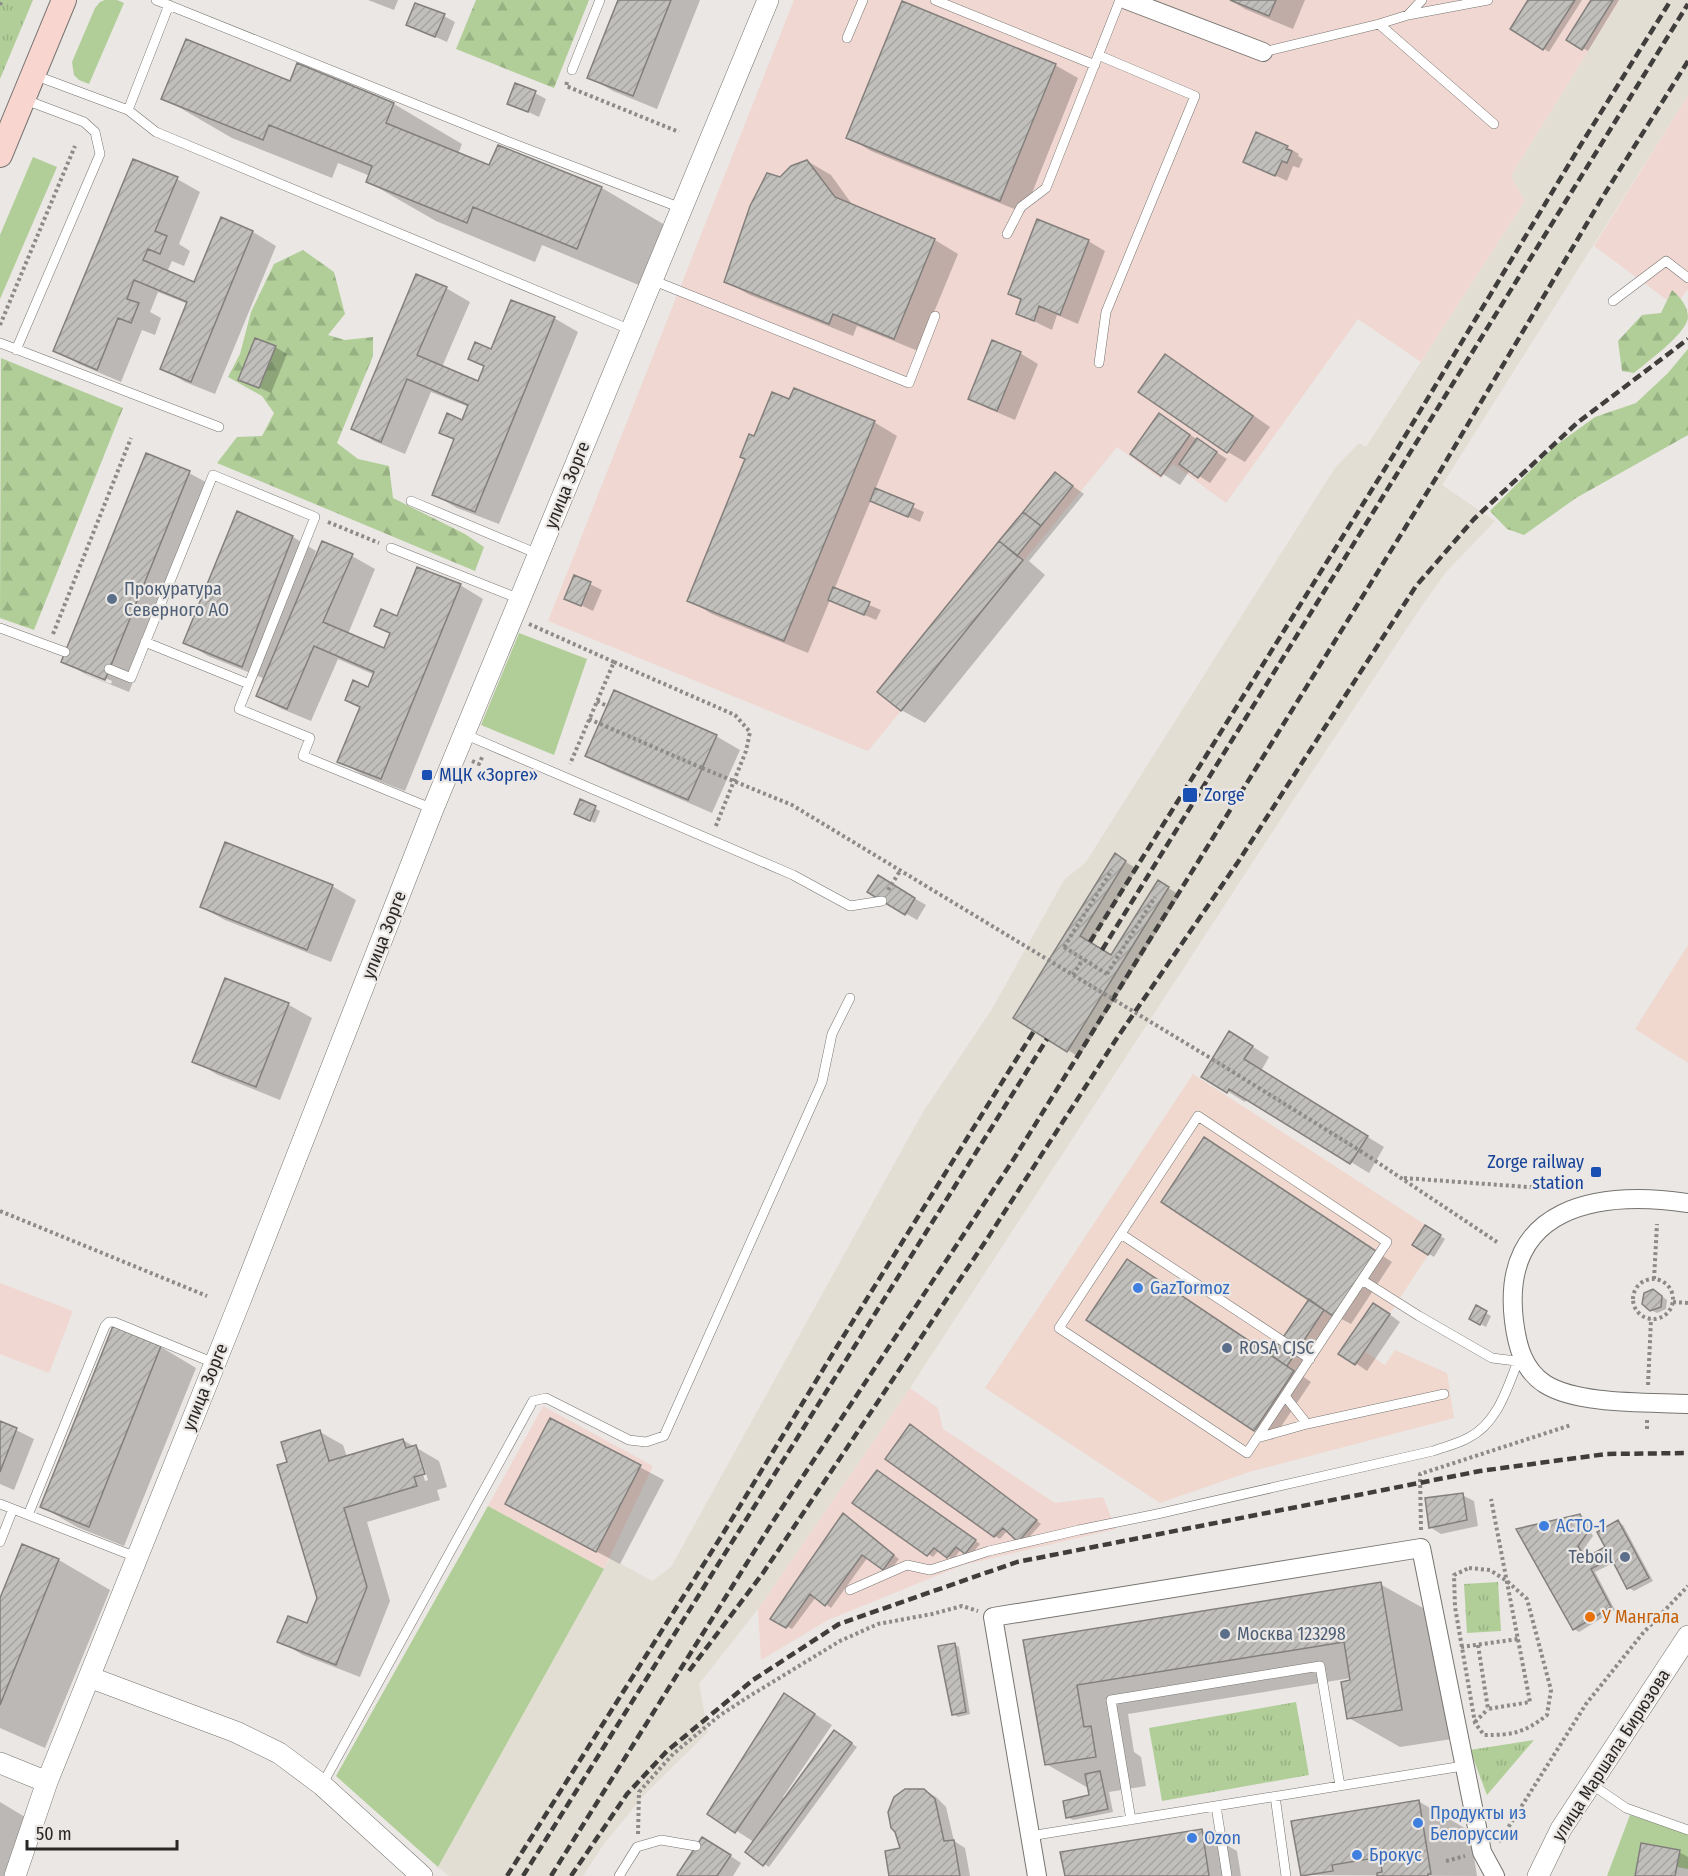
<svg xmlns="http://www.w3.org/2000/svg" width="1688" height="1876" font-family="'Fira Sans Condensed',sans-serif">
	<defs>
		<pattern id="forest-firs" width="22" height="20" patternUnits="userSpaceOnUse" patternTransform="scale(1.5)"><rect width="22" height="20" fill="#b1ce98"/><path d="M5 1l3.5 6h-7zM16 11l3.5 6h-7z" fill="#98b183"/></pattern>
		<pattern id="park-tufts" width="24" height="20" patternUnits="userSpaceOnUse" patternTransform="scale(1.5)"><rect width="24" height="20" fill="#b1ce98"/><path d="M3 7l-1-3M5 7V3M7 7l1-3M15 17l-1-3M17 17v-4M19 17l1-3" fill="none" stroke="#98b183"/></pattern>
		<pattern id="building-hatch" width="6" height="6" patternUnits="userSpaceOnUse" patternTransform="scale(1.5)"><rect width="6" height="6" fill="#c1bfbb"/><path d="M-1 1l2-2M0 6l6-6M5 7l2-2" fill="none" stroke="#a6a4a1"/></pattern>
	</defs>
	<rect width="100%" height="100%" fill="#eae7e4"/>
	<path fill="#f0d8cf" d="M1688,945V1063L1635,1029Z
		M1193,1074L1441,1235L1365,1352L1385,1365L1395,1350L1447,1373L1454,1418L1249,1472L1160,1503L985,1388Z"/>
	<path fill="#f1d7d1" d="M794,0H1620L1511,176L1525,201L1421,362L1358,319L1226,503L1173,464L1161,479L1117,447L868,751L548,621Z
		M1688,95V289L1675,306L1594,246Z
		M0,1283L73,1311L49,1373L0,1354Z
		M910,1388L938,1408L943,1429L1055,1503L1103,1497L1116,1529L963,1565L828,1620L761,1660L758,1609Z
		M543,1406L653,1466L604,1569L488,1506Z"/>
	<path fill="#e3ded3" d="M1620,0H1688V95L1442,485L1495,521L1446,572L1421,607L1290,805L910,1388L758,1609L699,1684L708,1732L645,1794L603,1845L583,1876H449L438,1867L610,1558L652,1581L671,1567L923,1112L992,1009L1064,880L1086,862L1335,468L1359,443L1366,447L1525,201L1511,176Z"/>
	<path fill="#b1ce98" d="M105,0H117L124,3L89,84L79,80L74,75L72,62L95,8L100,2Z
		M33,157L57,167L0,299V235Z
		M519,633L587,659L554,755L481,725Z
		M488,1506L604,1569L438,1867L336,1776Z
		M1630,1815L1688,1834V1869L1677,1867L1641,1843L1635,1876H1607Z"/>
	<path fill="url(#forest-firs)" d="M476,0H589L554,88L456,49Z
		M303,250L334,272L345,314L328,335L345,340L373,337V356L337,443L358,459L389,466L393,498L465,534L484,547L475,571L217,463L237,437L262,436L274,413L262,396L228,377L240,354L251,312L274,264Z
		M1672,290C1680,297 1688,306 1688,318C1685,335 1648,361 1634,373L1622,371L1618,341L1642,315L1661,313Z
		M1688,349V435L1576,498L1524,535L1507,529L1490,511L1555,446L1595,417L1636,403L1668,373Z
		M1,358L123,408L34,630L0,618Z"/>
	<path fill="url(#park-tufts)" d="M0,0H33L0,79Z
		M1498,1582L1501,1631L1467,1633L1464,1584Z
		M1296,1702L1309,1775L1162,1801L1149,1728Z
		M1534,1740L1487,1795L1470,1750Z"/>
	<path fill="#0003" fill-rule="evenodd" d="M368,0H398L394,10Z
		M620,0H700L657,109L613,91L589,77Z
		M1230,0H1305L1293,29L1245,9Z
		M1530,0H1582L1549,52L1512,29Z
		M1593,0H1619L1588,51L1568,40Z
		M444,16L455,22L447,42L408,25Z
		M1055,65L1078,78L1024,213L871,151L848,137Z
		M535,93L546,99L539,117L509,103Z
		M163,98L394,104L462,144L458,154L490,167L499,147L602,188L670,228L646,288L542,245L535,262L436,221L368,182L370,176L338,163L332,178L232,138Z
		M1256,134L1287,147L1299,154L1298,156L1303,159L1299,168L1293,166L1287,181L1245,161Z
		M807,161L831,175L854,207L935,240L958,254L918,351L857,326L853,336L750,295L726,282L780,179Z
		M177,179L200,192L179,244L190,251L184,266L172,261L167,272L195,283L253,232L276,246L215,394L185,382L162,368L188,304L158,292L150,312L161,318L155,335L142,330L121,382L79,364L55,351Z
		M1088,241L1105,251L1078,324L1057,315L1052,330L1017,313L1022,301L1009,293Z
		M446,288L470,302L442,367L479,383L485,367L470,358L492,351L554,318L578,332L499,524L457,508L433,494L455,441L441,432L463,422L469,407L431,392L405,454L376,442L353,429Z
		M275,347L287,354L271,393L240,379Z
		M1020,353L1038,364L1015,420L987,408L970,398Z
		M1165,356L1183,366L1270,427L1245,462L1228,452Z
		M790,401L874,422L897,436L875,490L924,512L920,522L871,500L834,590L881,610L876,620L830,600L808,653L712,614L689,600L755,438Z
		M1160,415L1227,459L1210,483L1190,470L1180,485L1132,454Z
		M189,473L213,486L129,692L87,675L63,661ZM86,670L112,681L111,684L86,674Z
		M1056,474L1084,494L1029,561L1045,575L925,723L901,710Z
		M238,513L293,537L316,551L311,565L313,566L352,556L375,569L348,634L385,650L391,634L376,625L398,618L460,585L483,599L405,791L363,775L339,761L375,675L338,659L311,721L282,709L258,696L265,679L208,656L185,642Z
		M590,584L602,590L593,611L566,598Z
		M716,736L740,750L712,813L611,769L587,755Z
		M581,801L600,811L595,823L581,816Z
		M1115,855L1137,869L1090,944L1112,957L1158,882L1180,895L1079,1057L1015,1017Z
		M878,877L926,905L917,920L869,892Z
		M332,886L356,900L331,962L225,920L201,907Z
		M226,980L289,1005L312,1018L280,1100L218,1075L194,1061Z
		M1247,1043L1269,1057L1261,1071L1384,1147L1369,1173L1247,1099L1245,1102L1203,1076Z
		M1222,1149L1392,1262L1351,1324L1336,1316L1298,1373L1311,1382L1272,1440L1088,1319L1127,1261L1272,1356L1311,1299Z
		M1426,1227L1445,1239L1434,1257L1414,1245Z
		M1659,1294L1667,1300L1666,1309L1657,1313L1651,1310Z
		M1476,1307L1491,1316L1486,1327L1470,1318Z
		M1385,1311L1400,1322L1367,1371L1341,1353Z
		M113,1328L161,1347L196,1368L124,1546L77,1527L42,1507Z
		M551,1420L664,1480L620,1564L531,1517Z
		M0,1422L34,1439L14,1490L0,1484Z
		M915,1428L1041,1524L1024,1543L1008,1530L1000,1539L995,1536Z
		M320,1432L343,1445L347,1457L403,1440L439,1461L447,1487L437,1490L440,1500L367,1522L390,1601L360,1677L303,1655L279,1641L308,1625L319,1598L289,1463ZM416,1451L420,1455L428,1480L425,1481Z
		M883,1475L980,1544L971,1555L961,1549L953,1560L939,1550L933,1557L928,1554Z
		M1462,1495L1474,1501L1478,1526L1441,1534L1430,1527Z
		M1580,1515L1585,1518L1593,1536L1583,1550L1587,1558L1607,1548L1618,1522L1623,1525L1653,1581L1634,1591L1629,1588L1615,1562L1595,1572L1615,1610L1579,1632L1574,1629L1518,1530Z
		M848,1518L899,1559L889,1572L868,1557L831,1608L816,1597L792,1629L772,1619Z
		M23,1546L59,1560L110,1590L45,1748L0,1728V1603Z
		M1380,1584L1432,1613L1452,1739L1400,1747L1349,1718L1351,1678L1128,1714L1134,1752L1141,1757L1146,1786L1109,1792L1113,1812L1073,1820L1067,1817L1091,1797L1090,1789L1046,1764L1024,1641Z
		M954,1644L959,1647L970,1714L958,1717L953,1714Z
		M785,1695L832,1725L783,1797L786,1799L840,1735L857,1747L769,1867L764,1864L754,1842L709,1813Z
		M924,1790L936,1797L946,1807L954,1841L965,1848L970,1876H890Z
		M1418,1801L1470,1831L1477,1876L1302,1875Z
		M0,1802L30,1820L11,1876H0Z
		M1202,1831L1237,1851L1241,1876H1066Z
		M714,1845L741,1863L733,1876H682Z
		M1679,1852L1688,1857V1876H1636Z"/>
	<path fill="url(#building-hatch)" stroke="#827f7c" stroke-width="1.5" d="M618,0H671L633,96L587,78Z
		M1230,0H1276L1269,16Z
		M1528,0H1575L1543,50L1510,29Z
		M1591,0H1613L1582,50L1566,40Z
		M902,1L1056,64L1000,201L846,138Z
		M415,3L445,14L435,37L406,25Z
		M186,39L290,81L297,63L394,103L386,123L489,165L498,145L602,187L577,249L473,207L467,223L366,182L372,166L269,125L263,140L161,99Z
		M515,83L536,91L528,112L507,104Z
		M1256,132L1288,146L1286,149L1292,151L1287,163L1282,161L1275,176L1243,162Z
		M133,159L178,177L155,231L167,236L160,254L148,249L143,260L194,282L221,217L253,231L191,382L160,369L187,302L134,280L127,299L139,303L131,323L118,318L97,370L53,351Z
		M807,160L835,197L935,239L894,339L833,314L829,324L724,282L750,206L767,173L780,177L791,166Z
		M1037,219L1089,240L1060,315L1039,306L1034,321L1016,314L1021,299L1008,294Z
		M416,274L447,287L417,355L478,381L484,366L468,359L475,342L491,349L511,300L555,317L475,512L432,495L454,439L439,433L447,413L462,420L468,405L407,379L381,442L351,429Z
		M255,338L276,346L259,388L238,380Z
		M992,340L1021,352L997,411L968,399Z
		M1165,354L1253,416L1227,453L1138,392Z
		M794,388L875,421L784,641L687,601L745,459L740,457L749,434L754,436L772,392L789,399Z
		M1159,413L1190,435L1161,476L1130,454Z
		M1197,438L1217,452L1198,478L1179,464Z
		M146,453L190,471L105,680L61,662Z
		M1055,472L1073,486L1041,526L1023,512Z
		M875,488L914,504L908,517L870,501Z
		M237,511L293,536L242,667L183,643Z
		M1023,512L1041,526L1017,556L999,541Z
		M322,541L353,554L323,622L384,648L390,633L374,626L381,609L397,616L417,567L461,584L381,779L337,762L360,707L345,700L353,680L368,687L374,672L314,646L287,709L256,696Z
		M999,541L1023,560L901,711L877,692Z
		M574,575L591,582L581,606L564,599Z
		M833,587L870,602L864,615L828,600Z
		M614,690L717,735L688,800L585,756Z
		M580,799L596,806L590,821L574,814Z
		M225,842L333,885L307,950L200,907Z
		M1115,853L1126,861L1080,936L1111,955L1158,880L1169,887L1067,1052L1013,1018Z
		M878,875L915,898L905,915L867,892Z
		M225,978L289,1003L256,1087L192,1062Z
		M1229,1031L1253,1046L1244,1059L1368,1136L1350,1164L1229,1089L1227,1093L1201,1077Z
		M1204,1137L1376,1251L1333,1316L1161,1202Z
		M1425,1225L1441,1235L1428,1255L1412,1245Z
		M1127,1259L1294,1371L1254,1431L1086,1320Z
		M1653,1289L1662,1296L1661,1307L1650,1311L1642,1304L1644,1293Z
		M1309,1299L1324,1310L1287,1366L1271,1355Z
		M1373,1303L1390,1314L1355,1365L1338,1354Z
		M1476,1305L1487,1311L1480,1325L1469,1319Z
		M113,1326L161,1346L89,1527L40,1507Z
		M550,1418L641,1465L596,1552L505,1504Z
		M0,1421L17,1428L0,1472Z
		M910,1424L1037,1520L1018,1542L1003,1528L994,1537L885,1459Z
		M320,1430L329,1461L403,1439L406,1448L416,1445L425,1474L414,1477L417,1486L344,1508L367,1587L336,1665L277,1642L288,1616L307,1623L317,1598L277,1465L287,1462L281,1442Z
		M877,1470L976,1540L965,1554L956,1547L947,1558L934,1548L927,1556L852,1503Z
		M1463,1493L1467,1520L1429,1528L1425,1498Z
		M843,1513L894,1555L883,1570L862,1555L825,1606L810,1594L786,1628L770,1619Z
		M1580,1514L1588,1532L1578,1546L1585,1558L1605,1547L1597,1532L1618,1520L1649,1578L1627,1589L1611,1558L1591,1569L1611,1607L1573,1630L1516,1529Z
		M22,1544L59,1559L0,1705V1598Z
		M1381,1582L1402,1710L1347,1719L1341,1682L1350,1680L1344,1642L1077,1685L1084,1727L1091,1726L1096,1757L1045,1765L1023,1640Z
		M955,1643L966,1712L952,1715L938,1646Z
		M784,1693L815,1714L735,1833L707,1814Z
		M834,1730L852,1743L763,1866L745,1852Z
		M1100,1771L1108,1809L1066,1818L1063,1801L1089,1795L1085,1774Z
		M905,1789H924L935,1799L944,1841L954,1840L960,1876H889L885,1851L900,1848L895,1832L891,1828L888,1812L894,1797Z
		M1419,1800L1431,1874H1428V1876H1377V1873L1382,1872L1380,1857L1332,1865L1333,1871L1301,1876L1291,1821Z
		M1202,1829L1209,1876H1065L1060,1852Z
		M702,1837L731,1855L717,1876H679L677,1875Z
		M1641,1843L1680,1850L1675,1876H1635Z"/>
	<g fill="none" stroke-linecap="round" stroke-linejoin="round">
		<g stroke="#767470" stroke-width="10">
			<path id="service" d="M156,0L504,140L681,208
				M935,0L1095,65
				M1408,15L1422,0
				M1379,24L1494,124
				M847,38L863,0
				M1263,52L1379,24L1408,15L1488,0
				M1098,55L1195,96L1106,312L1099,363
				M572,70L600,0
				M34,75L128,110L169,5
				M128,110L156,132L631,330
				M1007,234L1021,207L1046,188L1120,0
				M652,280L909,383L935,316
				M1613,301L1666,261L1688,278
				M0,343L219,427
				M16,350L100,154L95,132L84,122L23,99
				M411,501L538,554
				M391,548L520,599
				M0,628L65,652
				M145,642L249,684
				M109,669L131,678L213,475L315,517L239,709L310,738L303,756L433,809
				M464,734L793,875L850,906L882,901
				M1198,1116L1387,1242L1247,1453L1059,1328Z
				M1121,1234L1310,1359
				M1362,1280L1419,1316L1492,1358L1524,1362
				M1285,1396L1307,1424
				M1257,1438L1307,1424L1444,1394
				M0,1504L136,1557
				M28,1515L105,1326L109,1322H114L214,1363
				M0,1542L13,1509
				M850,1590L907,1565L930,1570L989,1551L1079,1530L1157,1514L1433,1451C1444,1447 1457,1444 1468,1438C1497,1424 1507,1389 1518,1361
				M1591,1784L1626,1808L1688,1830
				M322,1785L533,1401L546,1398L629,1440L646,1442L664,1436L822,1082L832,1034L850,998
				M1275,1796L1286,1876
				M1216,1806L1227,1876
				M1131,1820L1111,1700L1320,1666L1340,1786
				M1030,1836L1463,1766
				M619,1876L637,1847L661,1840L696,1846"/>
		</g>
		<g stroke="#767470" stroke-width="20">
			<path id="minor" d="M1127,0L1263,52
				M1688,1203C1598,1190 1500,1206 1514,1321C1517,1345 1523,1370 1545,1384C1578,1405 1649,1402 1688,1404
				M1037,1876L993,1617L1421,1548L1482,1852L1495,1876"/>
		</g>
		<g stroke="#767470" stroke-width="22">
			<path id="tertiary" d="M89,1677L236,1732L279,1753L322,1785L422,1876
				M0,1763L47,1782
				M15,1876L47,1782L240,1301L433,809L768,0
				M1538,1876L1561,1829L1688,1636"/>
		</g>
		<g stroke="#767470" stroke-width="26">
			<path id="secondary" d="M0,155L64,0"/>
		</g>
		<path stroke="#8d8b89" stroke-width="4" stroke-dasharray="3 3" stroke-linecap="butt" d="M0,5L2,0
			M567,82L566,86L679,132
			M0,325L75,146
			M328,522L379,543
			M529,624L614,662L570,764
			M53,634L131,438
			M614,662L735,715L750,732L746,751L715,828
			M597,701L607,706
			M589,719L702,768
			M472,761L479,764L483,755
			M888,890L900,871
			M1064,947L1112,870
			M1107,974L1155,897
			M1073,975L1083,959
			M1212,1059L1359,1150L1497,1242
			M1404,1178L1542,1188
			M0,1211L207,1296
			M1654,1279L1657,1224
			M1633 1299a20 20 0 1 1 40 0a20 20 0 1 1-40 0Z
			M1673,1302L1688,1303
			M1648,1385L1651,1319
			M1647,1429V1419
			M1421,1530L1420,1474L1571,1425
			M1469,1568L1490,1570L1507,1581L1527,1599L1551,1690L1547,1715C1524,1733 1513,1735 1484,1735L1475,1723L1455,1607L1454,1575Z
			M1478,1645L1488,1709L1530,1702L1491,1499
			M1461,1647L1518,1639
			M1475,1722L1488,1709
			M638,1834L639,1792L673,1754L719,1716L748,1697L840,1641L878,1624L932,1614L962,1606L978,1611
			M1499,1842L1586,1704L1643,1633L1688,1586
			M1446,1861L1465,1856"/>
		<use href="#service" stroke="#fff" stroke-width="9"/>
		<use href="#minor" stroke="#fff" stroke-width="18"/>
		<use href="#tertiary" stroke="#fff" stroke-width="21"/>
		<use href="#secondary" stroke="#f8d5cf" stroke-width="24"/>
		<path stroke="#3f3e3c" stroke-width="4.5" stroke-dasharray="9 4.5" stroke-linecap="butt" d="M1090,942L1396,451L1580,146L1671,0
			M1102,950L1688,4
			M689,1671L763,1573L987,1239L1117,1038L1238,862L1416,586L1474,519L1577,423L1688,339
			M507,1876L724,1532L838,1345L1034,1031
			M523,1876L1047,1039
			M551,1876L772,1523L1015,1157L1436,478L1602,198L1688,61
			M571,1876L627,1794L667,1751L753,1680L839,1624L1017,1562L1480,1471L1606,1454L1688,1453"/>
		<path stroke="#8d8b89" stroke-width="4" stroke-dasharray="3 3" stroke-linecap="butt" d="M702,768L792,805L1212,1059
			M1064,947L1107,974"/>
	</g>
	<g fill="#5c6f8a" stroke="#eae7e4" stroke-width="2">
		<circle cx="112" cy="599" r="6"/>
		<circle cx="1227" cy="1348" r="6"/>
		<circle cx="1625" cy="1557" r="6"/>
		<circle cx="1225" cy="1634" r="6"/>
	</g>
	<g fill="#1a4fb4" stroke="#eae7e4" stroke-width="2">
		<rect x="421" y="769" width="12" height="12" rx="3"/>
		<rect x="1182" y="787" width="16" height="16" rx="3"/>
		<rect x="1590" y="1166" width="12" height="12" rx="3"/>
	</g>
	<g fill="#3f7fe0" stroke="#eae7e4" stroke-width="2">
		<circle cx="1138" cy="1288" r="6"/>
		<circle cx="1544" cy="1526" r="6"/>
		<circle cx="1418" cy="1823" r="6"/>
		<circle cx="1192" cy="1838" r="6"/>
		<circle cx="1357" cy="1855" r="6"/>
	</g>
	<circle fill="#e8710a" stroke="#eae7e4" stroke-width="2" cx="1590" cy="1617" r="6"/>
	<g text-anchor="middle" stroke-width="4.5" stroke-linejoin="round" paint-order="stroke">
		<g font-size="18" fill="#292827" stroke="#eae7e4">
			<text transform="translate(567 485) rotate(-68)" y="6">улица Зорге</text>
			<text transform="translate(384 935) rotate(-69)" y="6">улица Зорге</text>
			<text transform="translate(205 1387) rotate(-68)" y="6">улица Зорге</text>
			<text transform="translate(1611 1755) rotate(-57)" y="6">улица Маршала Бирюзова</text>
		</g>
		<g font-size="18" fill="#4e5e75" stroke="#eae7e4" text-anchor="start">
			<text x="124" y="595">Прокуратура<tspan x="124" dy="21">Северного АО</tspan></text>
			<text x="1239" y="1354">ROSA CJSC</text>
			<text x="1613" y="1563" text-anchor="end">Teboil</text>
			<text x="1237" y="1640">Москва 123298</text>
		</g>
		<g font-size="18" fill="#164399" stroke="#eae7e4" text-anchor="start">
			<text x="439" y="781">МЦК «Зорге»</text>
			<text x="1204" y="801">Zorge</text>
			<text x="1584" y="1168" text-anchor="end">Zorge railway<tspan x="1584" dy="21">station</tspan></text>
		</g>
		<g font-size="18" fill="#366cbe" stroke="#eae7e4" text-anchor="start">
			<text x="1150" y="1294">GazTormoz</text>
			<text x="1556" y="1532">АСТО-1</text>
			<text x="1430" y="1819">Продукты из<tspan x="1430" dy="21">Белоруссии</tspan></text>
			<text x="1204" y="1844">Ozon</text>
			<text x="1369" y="1861">Брокус</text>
		</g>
		<g font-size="18" fill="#c56008" stroke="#eae7e4" text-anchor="start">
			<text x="1602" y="1623">У Мангала</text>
		</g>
	</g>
	<path d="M27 1840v9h150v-9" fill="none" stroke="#292827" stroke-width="3"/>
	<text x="36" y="1840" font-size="18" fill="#292827" stroke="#eae7e4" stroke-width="4.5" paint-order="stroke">50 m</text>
</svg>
